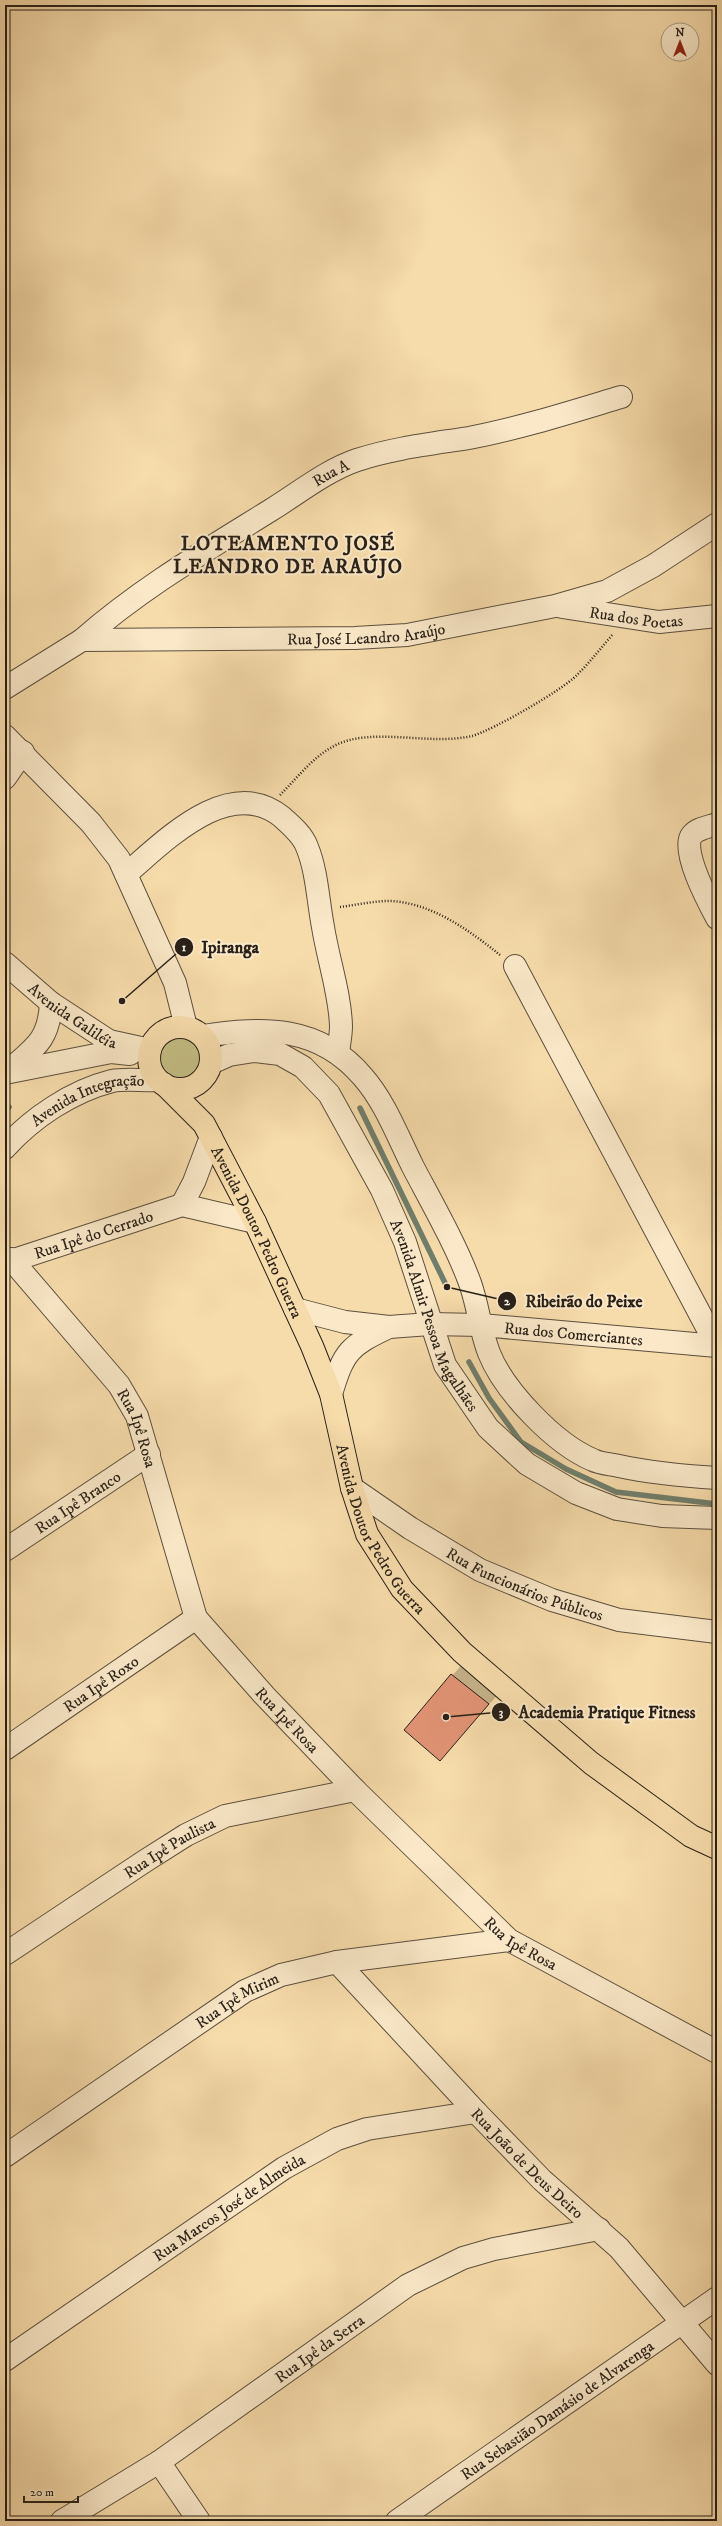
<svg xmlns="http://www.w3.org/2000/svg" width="722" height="2526" font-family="'IM FELL DW Pica',serif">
	<rect width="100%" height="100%" fill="#f7dcab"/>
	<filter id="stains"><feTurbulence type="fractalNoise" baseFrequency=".005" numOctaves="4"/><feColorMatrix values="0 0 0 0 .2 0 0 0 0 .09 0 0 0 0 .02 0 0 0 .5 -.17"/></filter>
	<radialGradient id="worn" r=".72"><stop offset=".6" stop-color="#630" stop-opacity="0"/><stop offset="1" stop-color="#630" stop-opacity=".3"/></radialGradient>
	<path fill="#c4be84" stroke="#766f4e" d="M155 1056a24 24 0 1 1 48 0a24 24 0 1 1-48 0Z"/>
	<path fill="#0003" d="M465,1661L501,1691L440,1760L405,1730Z"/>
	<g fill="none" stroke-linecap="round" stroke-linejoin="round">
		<path stroke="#6f7e6c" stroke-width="5.5" d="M360,1108L447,1287
			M5,1111L9,1107
			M469,1362L489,1398L521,1442L566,1469L616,1492L717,1504"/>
	</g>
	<path fill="#e09374" stroke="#292018" d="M451,1674L489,1704L440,1761L404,1730Z"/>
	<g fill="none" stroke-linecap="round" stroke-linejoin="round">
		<g stroke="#5c4f3d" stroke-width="24">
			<g id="minor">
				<path id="s1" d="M562,607L659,622L717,616"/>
				<path id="s2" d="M82,640C140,589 205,551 271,510C297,494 327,470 357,460C394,448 431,444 469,438C521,428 571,412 621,397"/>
				<path id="s3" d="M5,688L82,640L355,638L407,635L555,606L607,591L653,566L717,524"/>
				<path d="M5,736L91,823L119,859L175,983L186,1027"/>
				<path d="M5,778L23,752"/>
				<path d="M717,824C709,827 698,828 692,835C680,849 709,903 717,918"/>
				<path d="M126,874C165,841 229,774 282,817C291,825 303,835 307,847C317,871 318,901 323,927C328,959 340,993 341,1026C341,1035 339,1044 338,1053"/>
				<path id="s4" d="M5,963L51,1003L109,1041L150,1050"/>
				<path d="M515,966L717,1346"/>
				<path d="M203,1036C264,1027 319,1025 363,1077C385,1102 398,1137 413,1167C432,1203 456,1245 470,1283C478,1305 480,1330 489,1353C504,1391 555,1444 593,1460C601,1464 611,1464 619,1466C651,1473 684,1476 717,1478"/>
				<path id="s5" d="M211,1063L229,1055L254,1051L280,1054L303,1067L329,1094L382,1190L405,1242L445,1365L488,1428L527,1464L576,1493L617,1509L662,1516L717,1518"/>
				<path d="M8,1071C34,1048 49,1041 51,1003"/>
				<path d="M5,1073L111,1052L130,1054"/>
				<path id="s6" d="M5,1148C32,1118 72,1091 112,1081C126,1078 144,1081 158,1080"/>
				<path d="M182,1205L194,1182L211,1137"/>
				<path id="s7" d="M11,1259L119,1385L137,1416L196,1618L264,1695L355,1790L509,1940L717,2052"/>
				<path id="s8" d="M5,1263L182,1205L255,1222"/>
				<path id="s9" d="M295,1309L345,1322L389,1327L430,1324L481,1325L717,1346"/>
				<path d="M331,1394C344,1351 349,1346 389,1327"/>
				<path id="s10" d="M352,1488L410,1528L480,1570L552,1600L619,1620L717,1632"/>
				<path id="s11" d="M5,1550L149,1454"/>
				<path id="s12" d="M5,1749L196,1618"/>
				<path id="s13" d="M5,1954L145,1861L186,1835L225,1816L355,1790"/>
				<path id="s14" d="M337,1962L476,2112L542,2180L619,2248L717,2364"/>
				<path id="s15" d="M5,2156L245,1991L281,1975L337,1962L509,1940"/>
				<path id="s16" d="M5,2360L284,2168L337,2139L367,2129L476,2112"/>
				<path d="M159,2462L199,2521"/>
				<path id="s17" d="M62,2521L159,2462L408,2285L463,2258L494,2249L599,2229"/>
				<path id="s18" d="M397,2521L717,2298"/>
			</g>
		</g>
		<g stroke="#292018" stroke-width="24">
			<g id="major">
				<circle cx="180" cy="1058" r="31"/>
				<path id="s19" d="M164,1084L204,1124L255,1222L312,1346L331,1394L352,1488L367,1534L402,1589L462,1652L591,1763L691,1836L717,1848"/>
			</g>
		</g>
		<path stroke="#292018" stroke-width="2.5" stroke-dasharray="1 2" stroke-linecap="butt" d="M280,795C297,778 313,757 334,746C371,726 429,746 472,736C493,730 561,691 577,675C590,662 601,648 613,634
			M340,907C356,905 373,901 389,901C430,902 469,930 500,955"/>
		<use href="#minor" stroke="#fae8c8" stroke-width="22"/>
		<use href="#major" stroke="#f7dcab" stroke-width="22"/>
	</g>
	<g text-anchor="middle" stroke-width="4" stroke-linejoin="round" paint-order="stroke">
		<g font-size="16" fill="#292018" stroke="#fae8c8">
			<text dy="6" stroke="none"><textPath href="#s2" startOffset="300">Rua A</textPath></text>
			<text dy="6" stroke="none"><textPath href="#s1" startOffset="75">Rua dos Poetas</textPath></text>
			<text dy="6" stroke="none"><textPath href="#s3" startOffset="375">Rua José Leandro Araújo</textPath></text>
			<text dy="6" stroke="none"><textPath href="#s4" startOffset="86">Avenida Galiléia</textPath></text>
			<text dy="6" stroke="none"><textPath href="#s6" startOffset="99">Avenida Integração</textPath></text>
			<text dy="6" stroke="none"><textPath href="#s19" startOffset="177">Avenida Doutor Pedro Guerra</textPath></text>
			<text dy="6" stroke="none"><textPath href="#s8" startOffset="93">Rua Ipê do Cerrado</textPath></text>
			<text dy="6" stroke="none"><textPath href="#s5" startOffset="381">Avenida Almir Pessoa Magalhães</textPath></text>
			<text dy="6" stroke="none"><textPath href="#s9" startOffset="281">Rua dos Comerciantes</textPath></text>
			<text dy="6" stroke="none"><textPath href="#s7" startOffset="213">Rua Ipê Rosa</textPath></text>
			<text dy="6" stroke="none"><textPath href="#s11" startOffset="87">Rua Ipê Branco</textPath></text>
			<text dy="6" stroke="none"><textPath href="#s19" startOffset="501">Avenida Doutor Pedro Guerra</textPath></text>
			<text dy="6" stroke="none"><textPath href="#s10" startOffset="199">Rua Funcionários Públicos</textPath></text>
			<text dy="6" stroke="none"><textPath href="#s12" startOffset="116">Rua Ipê Roxo</textPath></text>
			<text dy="6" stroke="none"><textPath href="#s7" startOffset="549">Rua Ipê Rosa</textPath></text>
			<text dy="6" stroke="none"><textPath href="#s13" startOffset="196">Rua Ipê Paulista</textPath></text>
			<text dy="6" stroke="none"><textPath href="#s7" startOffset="873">Rua Ipê Rosa</textPath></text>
			<text dy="6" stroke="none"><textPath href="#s15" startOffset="280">Rua Ipê Mirim</textPath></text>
			<text dy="6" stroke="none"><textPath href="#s14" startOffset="277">Rua João de Deus Deiro</textPath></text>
			<text dy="6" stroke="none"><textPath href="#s16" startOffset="271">Rua Marcos José de Almeida</textPath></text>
			<text dy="6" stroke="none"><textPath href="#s17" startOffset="310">Rua Ipê da Serra</textPath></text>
			<text dy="6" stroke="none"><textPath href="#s18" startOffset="195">Rua Sebastião Damásio de Alvarenga</textPath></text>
		</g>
		<g font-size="20" font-weight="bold" letter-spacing="1" fill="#292018" stroke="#fae8c8">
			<text x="288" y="550">LOTEAMENTO JOSÉ<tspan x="288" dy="23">LEANDRO DE ARAÚJO</tspan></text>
		</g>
	</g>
	<path fill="none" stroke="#292018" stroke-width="1.5" d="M122 1001L184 947M447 1287L507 1301M446 1717L501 1712"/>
	<g fill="#292018" stroke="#fae8c8" stroke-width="1.5">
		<circle cx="122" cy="1001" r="4"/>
		<circle cx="447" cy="1287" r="4"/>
		<circle cx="446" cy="1717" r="4"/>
		<circle cx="184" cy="947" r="10"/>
		<circle cx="507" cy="1301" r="10"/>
		<circle cx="501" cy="1712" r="10"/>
	</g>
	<g font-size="12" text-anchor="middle" font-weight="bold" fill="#fff">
		<text x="184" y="951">1</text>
		<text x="507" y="1305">2</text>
		<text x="501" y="1716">3</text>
	</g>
	<g font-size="17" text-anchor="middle" font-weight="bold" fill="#292018" stroke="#fae8c8" stroke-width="4" stroke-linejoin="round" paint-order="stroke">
		<text x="230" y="953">Ipiranga</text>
		<text x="584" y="1307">Ribeirão do Peixe</text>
		<text x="607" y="1718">Academia Pratique Fitness</text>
	</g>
	<rect width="722" height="2526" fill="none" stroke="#f7dcab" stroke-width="20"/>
	<rect x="6" y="6" width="710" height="2514" fill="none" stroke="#292018" stroke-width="2"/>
	<rect x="10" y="10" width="702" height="2506" fill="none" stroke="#292018"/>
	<g transform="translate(680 42)"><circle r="19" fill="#fae8c8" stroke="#a69882"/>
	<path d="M0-3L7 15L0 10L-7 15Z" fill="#8f2418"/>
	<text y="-6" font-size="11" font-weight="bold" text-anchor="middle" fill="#292018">N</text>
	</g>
	<path d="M24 2496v6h54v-6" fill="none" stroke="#292018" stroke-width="2"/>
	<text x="30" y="2496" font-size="12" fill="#292018" stroke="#fae8c8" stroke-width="3" paint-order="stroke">20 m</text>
	<rect width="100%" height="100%" filter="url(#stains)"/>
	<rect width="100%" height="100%" fill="url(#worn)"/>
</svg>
